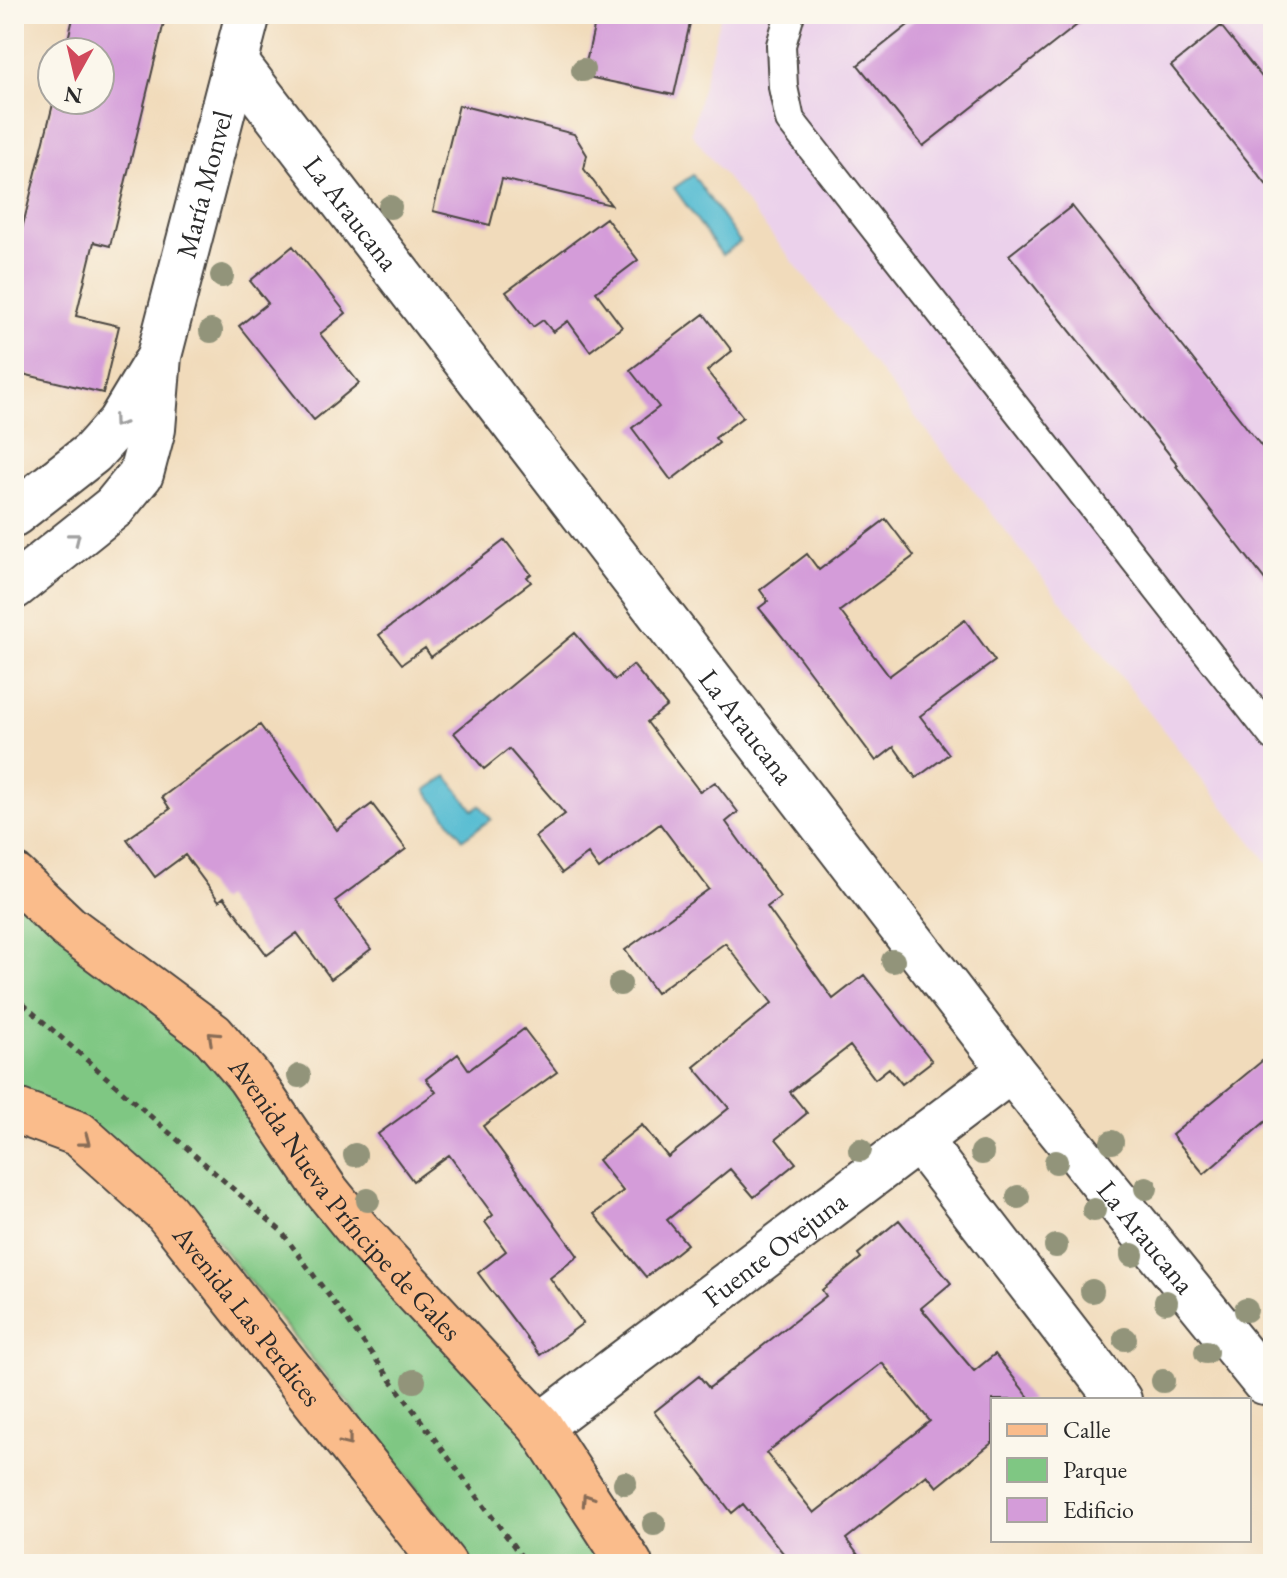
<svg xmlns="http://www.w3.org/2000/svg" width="1287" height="1578" font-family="'EB Garamond',serif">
	<rect width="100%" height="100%" fill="#fbf7ec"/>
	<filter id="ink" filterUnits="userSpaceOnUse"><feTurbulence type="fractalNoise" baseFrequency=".0125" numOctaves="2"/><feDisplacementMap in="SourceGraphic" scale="16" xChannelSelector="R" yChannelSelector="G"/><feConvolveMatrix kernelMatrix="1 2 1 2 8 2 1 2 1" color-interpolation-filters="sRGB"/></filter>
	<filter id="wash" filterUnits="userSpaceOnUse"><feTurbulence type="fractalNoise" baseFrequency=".006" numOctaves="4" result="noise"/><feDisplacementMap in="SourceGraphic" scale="32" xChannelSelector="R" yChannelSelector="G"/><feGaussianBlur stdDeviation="1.8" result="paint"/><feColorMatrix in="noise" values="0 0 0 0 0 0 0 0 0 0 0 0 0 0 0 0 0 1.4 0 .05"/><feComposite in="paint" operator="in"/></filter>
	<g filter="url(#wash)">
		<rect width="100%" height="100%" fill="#f1dbbb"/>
		<path fill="#ebd1eb" d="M721,14H1273V869L691,133Z"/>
		<path fill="#7fc783" stroke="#557957" stroke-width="2" d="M14,895L223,1053L569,1467L621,1564H473L462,1544L173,1187L85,1123L14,1097Z"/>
		<path fill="#54bcd2" stroke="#40747e" stroke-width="2" d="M693,175L740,242L722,255L674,188Z
			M447,776L473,810L480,805L491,819L463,839L426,790Z"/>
		<g id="blocks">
			<path fill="#d49cd9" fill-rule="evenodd" d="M74,14H166L110,246L94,242L76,316L119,326L103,393L14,372V353L24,314L14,311V261L54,100H100V52H65Z
				M597,14H692L674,95L583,76Z
				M922,14H1091L923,146L858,65Z
				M1221,26L1273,91V193L1171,66Z
				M459,105L574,134L587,155L584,169L611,205L502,179L490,225L433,211Z
				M1072,206L1273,461V590L1176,466L1178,465L1009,255Z
				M606,218L638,260L596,292L622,327L590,351L568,321L553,332L543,320L533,327L506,292Z
				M293,246L346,313L320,334L359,383L314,420L239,326L268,303L250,281Z
				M704,314L732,351L707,371L743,417L715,438L719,443L671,480L632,428L659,407L630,370Z
				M886,519L914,556L840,611L889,676L965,620L995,661L920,716L949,754L916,778L894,747L876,761L798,656L759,608L768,601L760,590L807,554L819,570Z
				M505,540L531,574L527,577L531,582L431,657L425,648L402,664L379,635Z
				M575,633L615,680L633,665L667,706L647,722L700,792L715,782L738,812L726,822L780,897L767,907L833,999L864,975L932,1061L902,1084L889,1068L875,1079L850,1046L790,1092L807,1113L776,1139L796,1163L754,1197L730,1169L667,1220L687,1244L646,1277L594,1214L623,1191L598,1160L642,1125L668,1157L729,1108L694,1067L772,1003L725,943L656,993L625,950L709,889L660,824L599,869L588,854L562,873L535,837L565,814L509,749L484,769L454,733Z
				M260,725L337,830L372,804L406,849L335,901L371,949L331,979L297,933L267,955L224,897L219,901L185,855L155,877L127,839L170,809L162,797Z
				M524,1029L557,1072L483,1126L578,1256L550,1278L583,1323L540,1355L478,1273L506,1251L485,1222L493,1215L449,1155L413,1181L378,1134L436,1092L426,1079L458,1054L469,1070Z
				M1273,1052V1115L1204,1174L1172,1135Z
				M899,1220L951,1283L921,1308L974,1371L995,1354L1031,1400H993V1442L937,1487L927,1475L846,1539L865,1564H792L743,1504L732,1513L654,1412L699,1376L709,1388L826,1296L822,1290L861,1258L858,1254ZM882,1363L930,1421L814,1513L766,1453Z"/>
		</g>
	</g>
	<g filter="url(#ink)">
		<use href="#blocks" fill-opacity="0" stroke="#494541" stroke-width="2"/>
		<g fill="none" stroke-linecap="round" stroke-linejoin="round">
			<g stroke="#494541" stroke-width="32">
				<path id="service" d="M790,14L781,45L783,87L790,120L1273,736"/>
			</g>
			<g stroke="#494541" stroke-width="48">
				<g id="minor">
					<path id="s1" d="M237,64L1011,1070L1264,1382"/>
					<path d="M14,514L92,453L119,423L154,365"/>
					<path id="s2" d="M14,587L114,507L141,474L153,429L159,356L248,14"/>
					<path d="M918,1139L1119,1400"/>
					<path id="s3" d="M540,1426L1011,1070"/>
				</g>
			</g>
			<g stroke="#494541" stroke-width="48">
				<g id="primary">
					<path id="s4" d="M14,876L68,927L213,1035L249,1077L325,1189L359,1231L540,1426L630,1564"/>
					<path id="s5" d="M14,1110L79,1134L166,1212L444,1564"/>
				</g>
			</g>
			<path stroke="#494541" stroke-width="5" stroke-dasharray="6 6" stroke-linecap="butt" d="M14,996L281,1231L527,1564"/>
			<use href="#service" stroke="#fff" stroke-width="28"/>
			<use href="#minor" stroke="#fff" stroke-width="44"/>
			<use href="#primary" stroke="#fabc8b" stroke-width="44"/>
		</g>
		<g fill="#92947a">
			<circle cx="583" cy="70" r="12"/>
			<circle cx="390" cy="207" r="12"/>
			<circle cx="222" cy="276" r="12"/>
			<circle cx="211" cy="331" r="12"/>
			<circle cx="893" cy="961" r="12"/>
			<circle cx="620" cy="984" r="12"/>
			<circle cx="299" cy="1076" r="12"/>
			<circle cx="1112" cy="1142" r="12"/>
			<circle cx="860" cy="1150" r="12"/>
			<circle cx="982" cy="1153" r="12"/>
			<circle cx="355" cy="1155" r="12"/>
			<circle cx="1056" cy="1162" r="12"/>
			<circle cx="1146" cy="1188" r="12"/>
			<circle cx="1018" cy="1197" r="12"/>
			<circle cx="368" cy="1200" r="12"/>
			<circle cx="1094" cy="1210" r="12"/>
			<circle cx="1056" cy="1246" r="12"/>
			<circle cx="1132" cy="1255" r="12"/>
			<circle cx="1092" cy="1291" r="12"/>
			<circle cx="1166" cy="1302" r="12"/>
			<circle cx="1246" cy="1310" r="12"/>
			<circle cx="1125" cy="1339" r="12"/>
			<circle cx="1206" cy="1352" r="12"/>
			<circle cx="414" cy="1381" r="12"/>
			<circle cx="1163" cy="1381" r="12"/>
			<circle cx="625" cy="1483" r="12"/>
			<circle cx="654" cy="1524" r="12"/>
		</g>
		<defs><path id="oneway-chevron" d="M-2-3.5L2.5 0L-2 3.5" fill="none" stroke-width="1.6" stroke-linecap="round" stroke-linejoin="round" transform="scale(2)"/></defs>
		<g stroke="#a0a0a0">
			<use href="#oneway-chevron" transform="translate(118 422) rotate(126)"/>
			<use href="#oneway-chevron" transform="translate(75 538) rotate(-38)"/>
		</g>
		<g stroke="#886c56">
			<use href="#oneway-chevron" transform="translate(213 1037) rotate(-137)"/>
			<use href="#oneway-chevron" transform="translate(85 1141) rotate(38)"/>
			<use href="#oneway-chevron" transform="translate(347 1441) rotate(52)"/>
			<use href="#oneway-chevron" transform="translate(587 1499) rotate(-123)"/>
		</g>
	</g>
	<g text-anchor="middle" stroke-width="6" stroke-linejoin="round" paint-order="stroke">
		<g font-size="28" fill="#2b2b2b" stroke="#fbf7ec">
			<text dy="10" stroke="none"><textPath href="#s2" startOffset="468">María Monvel</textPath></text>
			<text dy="10" stroke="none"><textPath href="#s1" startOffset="188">La Araucana</textPath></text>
			<text dy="10" stroke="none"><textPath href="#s1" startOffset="836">La Araucana</textPath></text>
			<text dy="10" stroke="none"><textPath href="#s4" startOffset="466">Avenida Nueva Príncipe de Gales</textPath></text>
			<text dy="10" stroke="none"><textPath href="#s1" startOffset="1484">La Araucana</textPath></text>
			<text dy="10" stroke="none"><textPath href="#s3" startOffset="294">Fuente Ovejuna</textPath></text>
			<text dy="10" stroke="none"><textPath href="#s5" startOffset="318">Avenida Las Perdices</textPath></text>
		</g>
	</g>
	<rect width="1287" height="1578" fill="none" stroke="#fbf7ec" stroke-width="48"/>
	<rect x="991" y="1398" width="260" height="144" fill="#fbf7ec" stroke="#a8a59f" stroke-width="2"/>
	<rect x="1007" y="1424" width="40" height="12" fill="#fabc8b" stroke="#a8a59f" stroke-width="2"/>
	<text x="1063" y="1438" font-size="24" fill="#2b2b2b">Calle</text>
	<rect x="1007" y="1458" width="40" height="24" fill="#7fc783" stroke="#a8a59f" stroke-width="2"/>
	<text x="1063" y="1478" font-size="24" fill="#2b2b2b">Parque</text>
	<rect x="1007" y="1498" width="40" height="24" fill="#d49cd9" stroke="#a8a59f" stroke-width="2"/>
	<text x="1063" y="1518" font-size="24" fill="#2b2b2b">Edificio</text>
	<g transform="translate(76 76) rotate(188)"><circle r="38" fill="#fbf7ec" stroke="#a8a59f" stroke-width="2"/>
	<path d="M0-6L14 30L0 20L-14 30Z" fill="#d1495b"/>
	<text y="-12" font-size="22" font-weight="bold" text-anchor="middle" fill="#2b2b2b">N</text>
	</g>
</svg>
